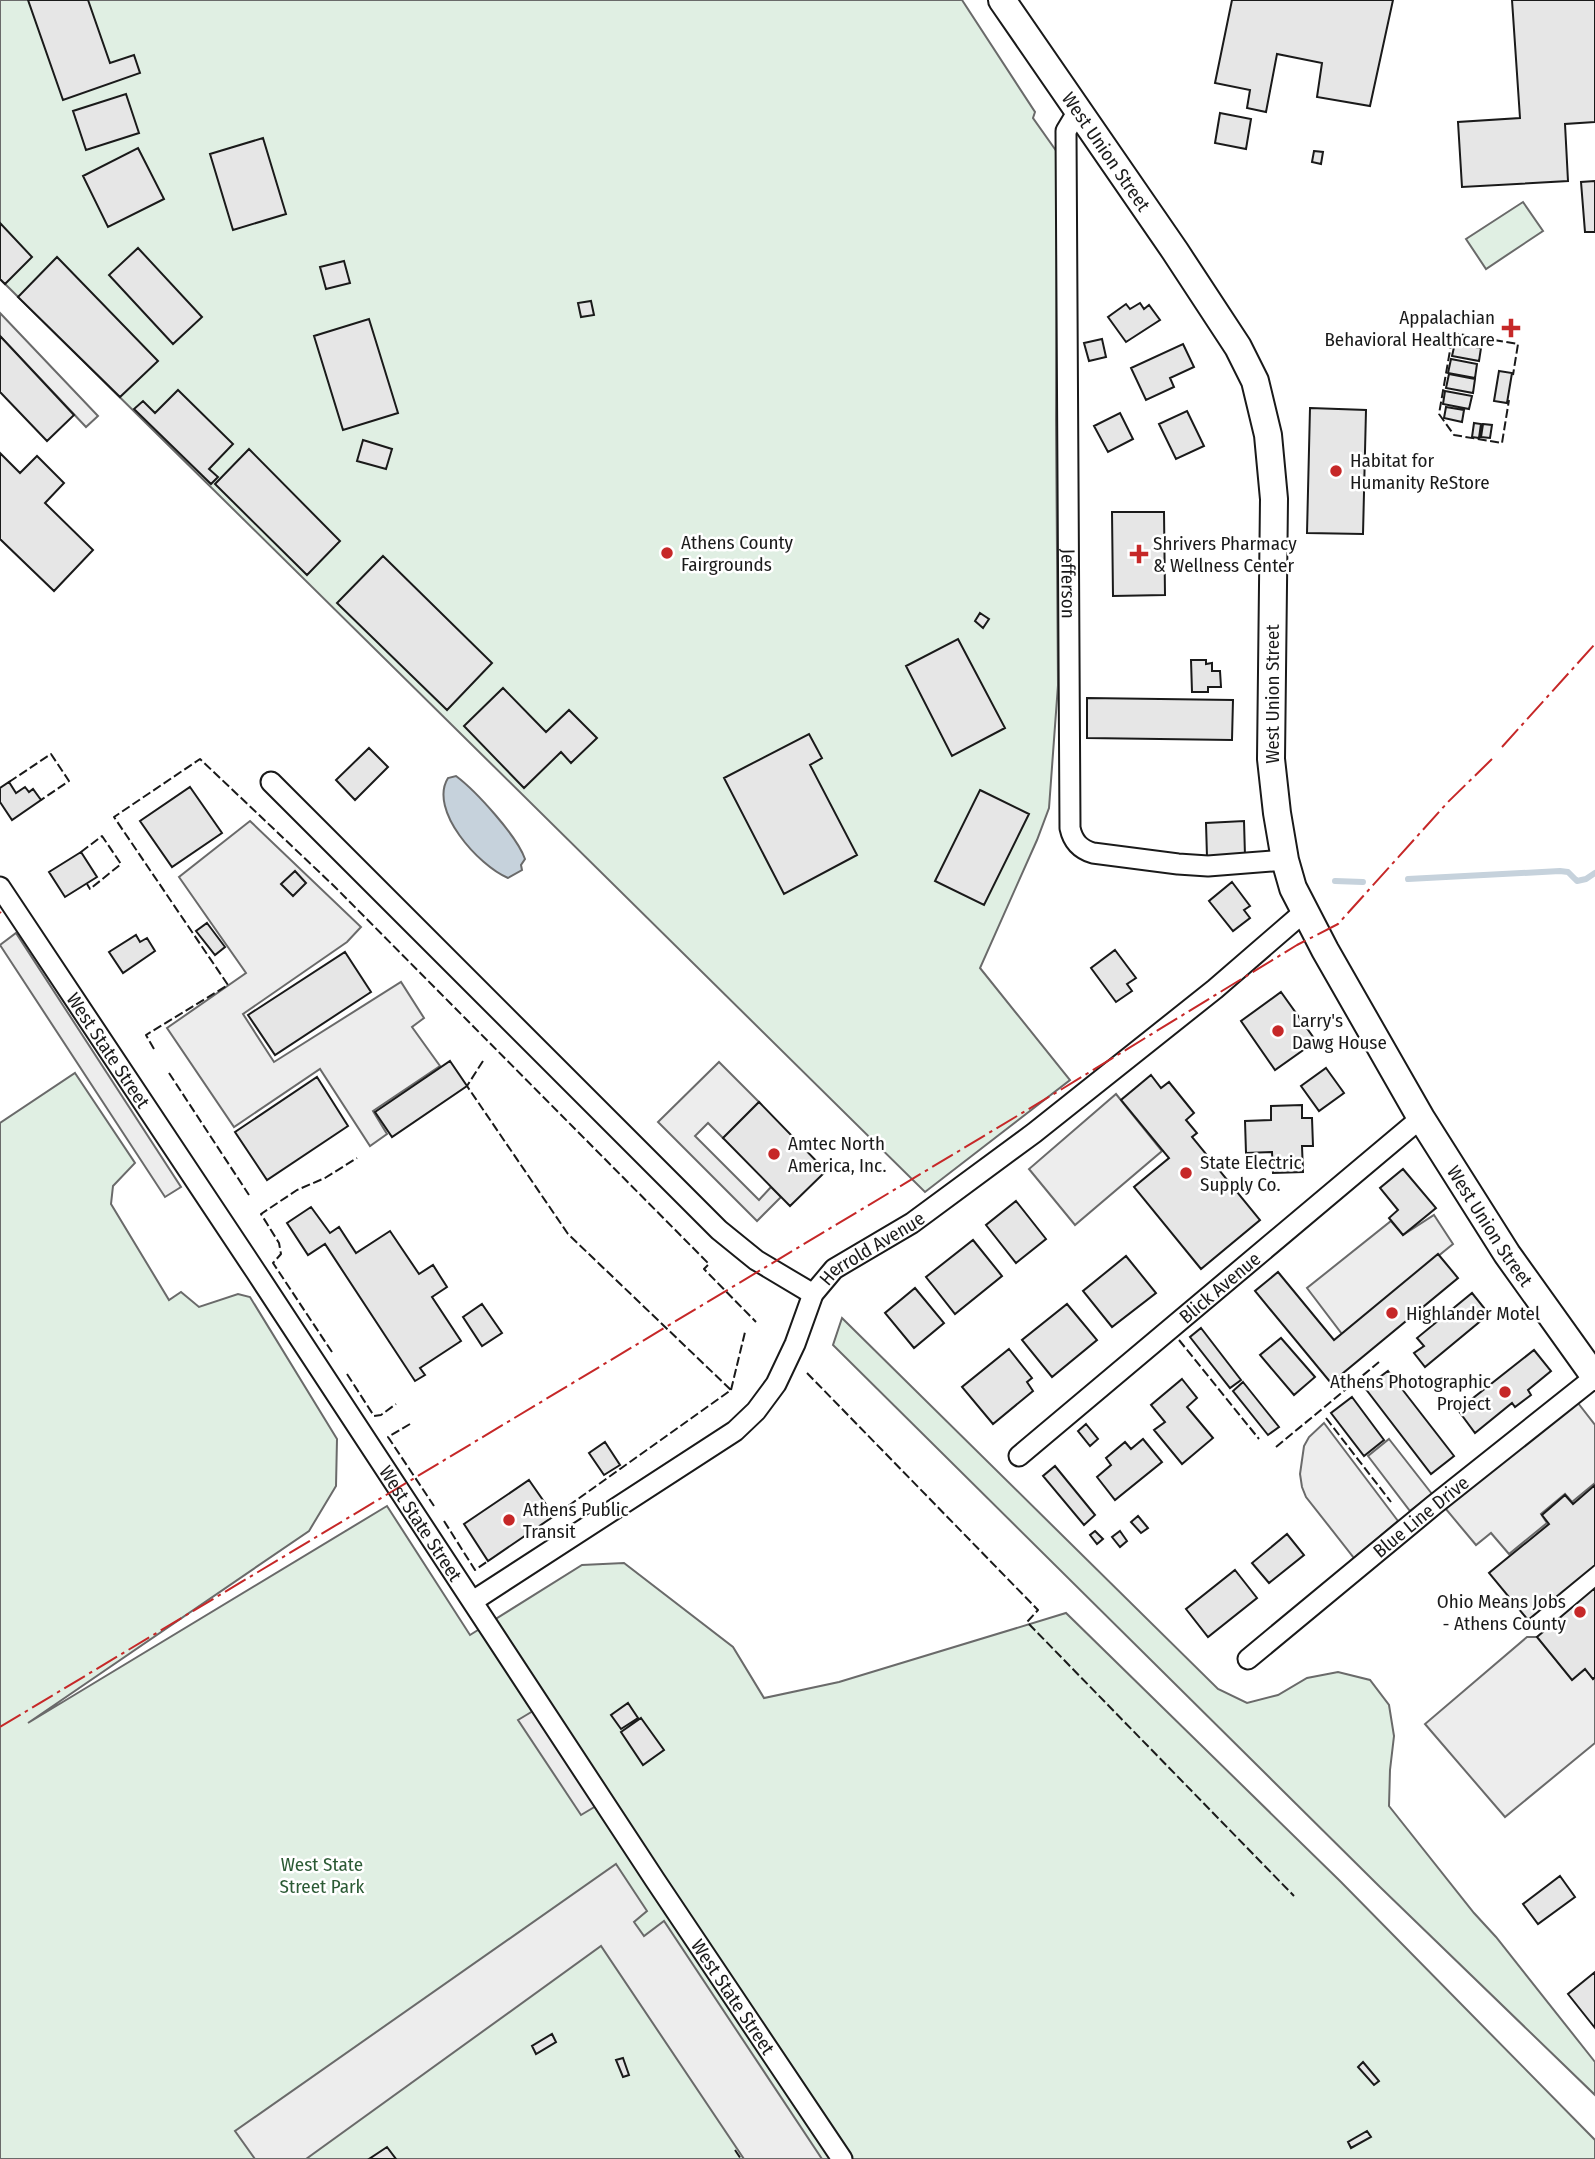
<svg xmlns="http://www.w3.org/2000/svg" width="1595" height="2159" font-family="'Fira Sans Condensed',sans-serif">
	<rect width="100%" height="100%" fill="#fff"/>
	<path fill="#e0efe3" stroke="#6a6a6a" stroke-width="2" d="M0,0H962L1035,112L1033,118L1057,152L1056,420L1058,685L1049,808L1037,840L980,968L1070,1080L925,1192L0,279Z
		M1523,202L1543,231L1486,269L1466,239Z
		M75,1073L135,1163L113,1186L111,1204L169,1300L181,1292L199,1307L238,1294L250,1297L337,1439L336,1486L309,1531L28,1723L387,1506L470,1635L582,1565L624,1563L733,1647L764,1698L839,1682L1066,1613L1340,1881L1595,2140V2159H0V1123Z
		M842,1318L1218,1689L1247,1703L1278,1695L1307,1678L1338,1672L1370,1680L1389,1705L1394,1736L1390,1770L1389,1806L1474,1913L1496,1937L1595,2062V2095L1380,1887L833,1345Z"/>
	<path fill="#ededed" stroke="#6a6a6a" stroke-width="2" d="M0,313L98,416L86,427L0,336Z
		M250,821L361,927L347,942L243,1014L274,1062L401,982L424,1018L412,1027L440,1066L373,1111L387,1134L370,1146L320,1069L234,1127L167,1028L246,973L179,877Z
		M16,933L181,1187L165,1197L0,945Z
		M719,1062L759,1102L723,1138L708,1123L695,1136L759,1200L771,1187L781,1197L757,1221L658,1122Z
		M1116,1094L1162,1151L1075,1225L1029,1169Z
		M1434,1215L1453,1244L1342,1334L1307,1288L1391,1221L1403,1235Z
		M1578,1403L1595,1425V1483L1572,1502L1565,1494L1541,1514L1547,1523L1509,1554L1491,1533L1476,1545L1445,1508Z
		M1324,1423L1398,1521L1354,1558L1306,1497L1302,1487L1300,1474L1304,1446L1309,1437Z
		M1389,1439L1432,1494L1410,1511L1368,1456Z
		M1527,1637H1537L1572,1679L1585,1669L1593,1679L1595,1677V1743L1505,1817L1425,1724Z
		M533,1711L596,1806L581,1815L518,1720Z
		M616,1864L647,1911L634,1922L644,1936L664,1921L822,2159H744L601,1946L306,2159H255L235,2131Z"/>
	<path fill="#c6d2dc" stroke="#6a6a6a" stroke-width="2" d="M456,776C476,791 517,836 525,859L521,865L522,870L508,878C479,866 428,810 448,778Z"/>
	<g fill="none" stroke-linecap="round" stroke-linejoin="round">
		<path stroke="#c6d2dc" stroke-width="6" d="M1408,879L1560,871L1568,872L1577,881L1586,879L1595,873
			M1335,881L1363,882"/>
	</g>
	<path fill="#e6e6e6" stroke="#1a1a1a" stroke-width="2" d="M28,0H88L110,63L134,55L140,73L63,100Z
		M1232,0H1393L1370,106L1317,97L1322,63L1277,54L1266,112L1247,108L1250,90L1215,83Z
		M1512,0H1595V122L1565,124L1568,181L1462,187L1458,122L1520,118Z
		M126,94L139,133L86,150L73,111Z
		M1220,113L1251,119L1246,149L1215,143Z
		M263,138L286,214L233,230L210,154Z
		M138,148L164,199L108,227L83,176Z
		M1314,151L1323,152L1321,164L1312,162Z
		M1595,181V232H1585L1581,182Z
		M0,223L32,257L5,284L0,279Z
		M138,248L202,317L173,344L109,275Z
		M57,257L158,361L120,397L18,297Z
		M344,261L350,283L326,289L320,267Z
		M591,301L594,315L581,317L578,303Z
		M1140,303L1144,309L1149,305L1160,320L1126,342L1108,317L1126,304L1130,309Z
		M369,319L398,413L343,430L314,336Z
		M0,336L74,415L47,441L0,392Z
		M1102,339L1106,357L1089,361L1084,343Z
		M1455,343L1481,348L1479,361L1452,356Z
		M1183,344L1194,367L1170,378L1174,387L1146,400L1131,368Z
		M1451,359L1477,364L1475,378L1448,373Z
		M1499,371L1512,373L1507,403L1494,401Z
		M1449,374L1475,379L1473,393L1446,388Z
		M178,390L233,444L209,469L218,477L211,484L134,409L143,401L155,413Z
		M1445,391L1472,396L1469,409L1443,404Z
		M1446,407L1464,410L1462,422L1444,418Z
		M1310,408L1366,410L1363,534L1307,533Z
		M1187,411L1204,446L1176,459L1159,424Z
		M1120,413L1133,439L1108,452L1094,426Z
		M1474,423L1481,424L1479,438L1472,437Z
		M1483,424L1492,425L1490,438L1481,437Z
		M363,440L392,449L386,469L357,461Z
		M249,449L340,541L307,575L215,484Z
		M0,453L20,473L37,456L64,483L45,503L93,550L54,591L0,539Z
		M1112,512H1164L1165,595L1113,596Z
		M383,556L492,663L447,710L337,603Z
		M980,613L989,619L983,628L975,621Z
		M958,639L1005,728L952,756L906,666Z
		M1191,660H1206V664L1212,663V671H1220L1221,687H1208V692H1192Z
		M503,688L546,732L569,710L597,738L571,763L561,752L524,788L464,726Z
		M1087,698L1233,700L1232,740L1087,738Z
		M809,734L822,758L810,765L857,855L784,894L724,778Z
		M369,748L388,767L355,800L336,780Z
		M9,782L16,793L25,787L29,792L33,789L41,800L12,820L0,802V788Z
		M190,787L222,833L172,867L140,821Z
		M980,790L1029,814L984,905L935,881Z
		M1244,821L1245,856L1207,857L1206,823Z
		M81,852L97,877L65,897L49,872Z
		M295,871L306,883L293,896L281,884Z
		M1232,882L1250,906L1244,910L1250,918L1233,931L1209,901Z
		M207,923L225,947L215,955L196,931Z
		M136,935L140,942L147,938L155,951L123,973L109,952Z
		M1115,950L1136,978L1127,984L1132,991L1116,1002L1091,968Z
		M345,952L371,992L275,1055L248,1015Z
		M1281,992L1316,1041L1275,1070L1241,1021Z
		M450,1061L467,1086L392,1137L375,1112Z
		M1326,1068L1344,1093L1319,1111L1301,1086Z
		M1151,1075L1161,1088L1169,1082L1194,1113L1186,1120L1197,1133L1192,1137L1260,1220L1201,1269L1134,1187L1169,1158L1121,1100Z
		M317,1077L348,1126L267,1180L235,1132Z
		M759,1102L826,1171L790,1206L723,1138Z
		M1302,1105V1118H1312L1313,1146H1302L1303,1172L1273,1173L1272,1152L1246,1153L1245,1121L1271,1120V1106Z
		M1403,1169L1436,1208L1403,1235L1389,1218L1398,1210L1380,1188Z
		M1016,1201L1046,1239L1016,1263L986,1225Z
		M311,1207L330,1233L339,1227L356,1253L390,1231L419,1274L433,1265L447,1287L432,1297L461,1341L420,1368L425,1375L415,1381L325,1244L308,1255L287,1223Z
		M973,1240L1002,1276L955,1314L926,1277Z
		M1438,1254L1458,1278L1331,1383L1255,1291L1278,1272L1334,1340Z
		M1126,1256L1156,1293L1112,1327L1083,1291Z
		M915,1288L944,1323L914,1348L885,1313Z
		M1472,1293L1489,1314L1425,1367L1414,1353L1424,1346L1417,1338Z
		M482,1304L502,1333L482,1346L463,1317Z
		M1067,1304L1097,1340L1052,1377L1022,1340Z
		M1201,1328L1241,1380L1230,1388L1190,1337Z
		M1281,1338L1315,1377L1294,1395L1260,1355Z
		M1009,1349L1032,1378L1027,1382L1033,1391L993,1424L962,1387Z
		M1534,1350L1551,1371L1528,1390L1531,1395L1515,1407L1512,1403L1475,1433L1458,1410Z
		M1388,1371L1454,1456L1431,1474L1365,1388Z
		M1182,1379L1197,1398L1187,1407L1213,1438L1182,1464L1154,1430L1165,1422L1151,1405Z
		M1243,1382L1279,1427L1268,1435L1233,1391Z
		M1352,1397L1384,1440L1364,1456L1331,1413Z
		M1086,1424L1098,1439L1090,1446L1078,1431Z
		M1143,1439L1162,1462L1115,1500L1097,1477L1111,1465L1106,1458L1125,1442L1131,1449Z
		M605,1442L620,1465L604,1475L589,1453Z
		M1055,1466L1095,1515L1084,1525L1043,1476Z
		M529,1480L554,1516L488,1561L464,1524Z
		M1595,1485V1565L1528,1620L1489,1573L1549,1524L1542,1515L1565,1495L1573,1504Z
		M1138,1516L1148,1528L1141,1533L1131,1522Z
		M1095,1531L1103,1539L1097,1544L1090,1535Z
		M1120,1531L1127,1541L1120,1547L1112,1537Z
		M1287,1534L1304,1555L1269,1583L1252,1563Z
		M1235,1570L1257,1598L1208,1637L1186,1609Z
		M1595,1588V1677L1593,1679L1585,1669L1572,1680L1537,1637Z
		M628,1703L638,1718L621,1729L611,1715Z
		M641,1718L664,1750L643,1765L621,1732Z
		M1560,1876L1575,1897L1538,1924L1523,1904Z
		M1595,1972V2028L1568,1994Z
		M552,2034L556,2042L536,2054L532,2046Z
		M623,2058L629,2075L623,2077L616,2060Z
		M1363,2062L1379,2081L1374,2085L1358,2067Z
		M1367,2131L1371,2137L1351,2148L1348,2142Z
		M387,2147L396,2159H369Z"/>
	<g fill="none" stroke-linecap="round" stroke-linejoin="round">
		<g stroke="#1a1a1a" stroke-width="23">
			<g id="minor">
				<path id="s1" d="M1078,111L1066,131L1070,828C1073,842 1080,849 1093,853L1178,864L1208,866L1285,860"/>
				<path d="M271,782L719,1230L756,1260L813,1294"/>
				<path id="s2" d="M0,887L256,1272L655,1880L842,2159"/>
				<path id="s3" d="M1019,1456L1421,1118"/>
				<path id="s4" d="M473,1601L735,1431L756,1411L776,1384L795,1344L813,1294L834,1269L912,1223L1034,1133L1215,989L1304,912"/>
				<path id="s5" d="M1248,1659L1434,1505L1595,1377"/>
			</g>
		</g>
		<g stroke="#1a1a1a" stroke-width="30">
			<g id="secondary">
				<path id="s6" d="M1002,0L1175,251L1238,347L1255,381L1268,435L1274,499L1271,759L1277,813L1285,860L1293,888L1325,950L1421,1118L1507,1254L1595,1377"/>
			</g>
		</g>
		<use href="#minor" stroke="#fff" stroke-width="19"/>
		<use href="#secondary" stroke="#fff" stroke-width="26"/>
		<path stroke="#1a1a1a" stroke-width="2" stroke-dasharray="9 3.5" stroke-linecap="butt" d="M1483,338L1453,333L1439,414L1454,435L1502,443L1509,400
			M1494,340L1518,344L1513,375
			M9,782L51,754L69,781L41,800
			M81,852L102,836L121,864L90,889L87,884
			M154,1049L146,1035L228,985L114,817L200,759L335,887L709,1264L704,1269L756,1322
			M483,1061L467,1086L568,1234L731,1390L554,1516
			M169,1073L249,1195
			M1179,1340L1259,1439
			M332,1352L273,1263L281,1254L279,1243L261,1214L297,1190L325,1178L357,1158
			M807,1373L1038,1610L1027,1622L1294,1896
			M347,1374L374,1416L381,1415L396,1404
			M731,1390L745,1332
			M1326,1418L1391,1502
			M410,1424L388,1437L434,1506
			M1276,1447L1379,1362
			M444,1521L475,1570L488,1561
			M735,2150L741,2159"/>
		<path stroke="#c62828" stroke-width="2" stroke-dasharray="24 5 3.5 5" stroke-linecap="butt" d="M1502,747L1595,644
			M0,912L1,913
			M0,1727L1062,1089L1297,945L1338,924L1448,802L1492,759"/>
	</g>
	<g fill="#c62828" stroke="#fff" stroke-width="2.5">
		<path d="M1507.5 317.5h7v7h7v7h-7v7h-7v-7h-7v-7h7z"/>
		<circle cx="1336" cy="471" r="7"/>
		<circle cx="667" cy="553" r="7"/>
		<path d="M1135.5 543.5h7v7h7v7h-7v7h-7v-7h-7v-7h7z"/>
		<circle cx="1278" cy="1031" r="7"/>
		<circle cx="774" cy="1154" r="7"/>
		<circle cx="1186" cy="1173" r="7"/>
		<circle cx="1392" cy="1313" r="7"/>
		<circle cx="1505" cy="1392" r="7"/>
		<circle cx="509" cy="1520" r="7"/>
		<circle cx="1580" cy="1612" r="7"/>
	</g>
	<g text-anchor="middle" stroke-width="5" stroke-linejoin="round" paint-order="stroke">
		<g font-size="19" fill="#1a1a1a" stroke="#fff">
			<text dy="7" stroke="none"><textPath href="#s6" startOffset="184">West Union Street</textPath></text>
			<text dy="7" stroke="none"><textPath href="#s1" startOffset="476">Jefferson</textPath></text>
			<text transform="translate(1272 694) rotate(-90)" y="7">West Union Street</text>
			<text dy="7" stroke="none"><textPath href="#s2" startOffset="196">West State Street</textPath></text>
			<text dy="7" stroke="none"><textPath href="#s6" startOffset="1360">West Union Street</textPath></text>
			<text dy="7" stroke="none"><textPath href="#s4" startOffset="548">Herrold Avenue</textPath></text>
			<text dy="7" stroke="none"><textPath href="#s3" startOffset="262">Blick Avenue</textPath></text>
			<text dy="7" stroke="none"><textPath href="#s5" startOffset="224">Blue Line Drive</textPath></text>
			<text dy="7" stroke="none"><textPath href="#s2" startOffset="763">West State Street</textPath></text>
			<text dy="7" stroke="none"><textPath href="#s2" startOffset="1330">West State Street</textPath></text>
		</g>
		<g font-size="19" fill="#1a1a1a" stroke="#fff" text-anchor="start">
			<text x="1495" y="324" text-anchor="end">Appalachian<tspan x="1495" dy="22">Behavioral Healthcare</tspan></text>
			<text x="1350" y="467">Habitat for<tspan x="1350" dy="22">Humanity ReStore</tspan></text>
			<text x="681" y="549">Athens County<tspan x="681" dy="22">Fairgrounds</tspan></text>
			<text x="1153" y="550">Shrivers Pharmacy<tspan x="1153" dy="22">&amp; Wellness Center</tspan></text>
			<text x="1292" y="1027">Larry's<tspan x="1292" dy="22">Dawg House</tspan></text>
			<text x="788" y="1150">Amtec North<tspan x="788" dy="22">America, Inc.</tspan></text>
			<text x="1200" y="1169">State Electric<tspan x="1200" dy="22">Supply Co.</tspan></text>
			<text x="1406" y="1320">Highlander Motel</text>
			<text x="1491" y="1388" text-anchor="end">Athens Photographic<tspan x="1491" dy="22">Project</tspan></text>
			<text x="523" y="1516">Athens Public<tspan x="523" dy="22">Transit</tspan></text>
			<text x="1566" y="1608" text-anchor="end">Ohio Means Jobs<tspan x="1566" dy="22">- Athens County</tspan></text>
		</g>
		<g font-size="19" fill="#2b5a34" stroke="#fff">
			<text x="322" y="1871">West State<tspan x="322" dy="22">Street Park</tspan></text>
		</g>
	</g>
</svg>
